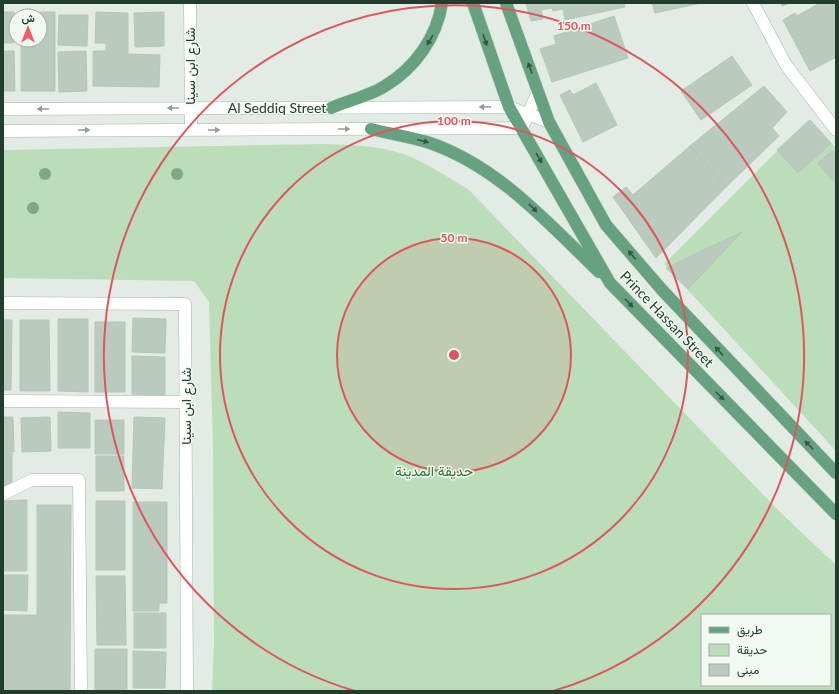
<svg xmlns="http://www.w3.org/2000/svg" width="839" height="694" font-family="Lato,Vazirmatn,sans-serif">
	<rect width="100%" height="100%" fill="#e2ece4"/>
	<path fill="#bcddba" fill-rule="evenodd" d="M808,120L836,148V451L664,264Z
		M323,144C347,145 370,145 393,151C421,158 445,176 469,190L780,512L836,565V691H212L214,644L213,445L209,302L194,281L3,278V150ZM702,615H830V685H702Z"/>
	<path fill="#bacabf" stroke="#b4c6b9" d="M526,3H624L625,7L565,20L563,9L553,11L552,8L541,10L543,19L531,21Z
		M652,3H701L655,13Z
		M781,3H790L782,6Z
		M820,3H836V57L810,71L783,20L795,13L797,16Z
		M3,12H14V43H3Z
		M21,12H55V91H21V40H40V16H21Z
		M96,12L128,13V54L160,55L159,87L93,86V51H106V43H95Z
		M164,12V46L135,47L134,13Z
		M59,15H88L87,46L58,45Z
		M614,16L628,58L552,82L540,49L556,44L554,36Z
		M3,51H14L15,91H3Z
		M86,51L87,91L59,92L58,52Z
		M732,56L752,85L701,120L681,91Z
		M596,83L617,125L583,142L560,95L570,90L573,95Z
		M764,86L787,112L772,128L779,136L726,187L690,146Z
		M810,120L831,143L798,173L777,150Z
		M690,146L726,187L656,258L613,197L626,187L633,195Z
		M832,151L836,156V185L818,163Z
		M742,232L688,289L666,268Z
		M133,318L166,319L165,353L132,352Z
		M58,319H88V392L58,391Z
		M3,320H12L11,390H3Z
		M20,320H49L50,391H20Z
		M95,322H125V392H95Z
		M132,356L165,357V395L132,394Z
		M58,412L90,413V448H58Z
		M3,417H13L14,452H3Z
		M50,417L51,451L22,452L21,418Z
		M134,417L165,418L162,489L132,488Z
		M95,420H124V454H95Z
		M3,453H12V486L3,487Z
		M96,456H124V491H96Z
		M27,500V571H3V501Z
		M96,501H125V570H96Z
		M133,502H167V603H159V611H133Z
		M37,505H71L70,691H3V615H37Z
		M3,575H28L27,611L3,610Z
		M96,576H125L126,645H97Z
		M134,613H166V648H134Z
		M95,649H127V691H95Z
		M133,651L166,652L165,688H133Z"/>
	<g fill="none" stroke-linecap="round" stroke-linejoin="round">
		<g stroke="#a5b4a9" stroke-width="13">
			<path id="street" d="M190,3L191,130
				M753,3L786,65L836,130
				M3,109L509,107L549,122
				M3,131L522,128L538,92
				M3,303L185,304L187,691
				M3,401L186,402
				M3,494L32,480H79L81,691"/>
		</g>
		<g stroke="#c1c9c4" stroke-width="13">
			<path id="primary" d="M473,3L509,107L610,283L836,514
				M506,3L549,122L606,225L663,291L836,473
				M331,108C347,101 372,95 385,86C415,68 437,37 442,3
				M371,129C391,134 411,137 430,143C499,167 548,223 599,272"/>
		</g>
		<use href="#street" stroke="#fff" stroke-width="12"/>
		<use href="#primary" stroke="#66a280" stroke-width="12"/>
	</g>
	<g fill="#7daa82">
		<circle cx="45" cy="174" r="6"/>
		<circle cx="177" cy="174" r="6"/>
		<circle cx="33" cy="208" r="6"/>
	</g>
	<defs><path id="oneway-solid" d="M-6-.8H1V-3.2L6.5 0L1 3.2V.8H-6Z"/></defs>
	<g fill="#335642">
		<use href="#oneway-solid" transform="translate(430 40) rotate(120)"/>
		<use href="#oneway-solid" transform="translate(485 40) rotate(71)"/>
		<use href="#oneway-solid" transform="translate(530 68) rotate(-110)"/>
		<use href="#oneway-solid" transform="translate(423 141) rotate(14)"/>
		<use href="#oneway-solid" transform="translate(539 158) rotate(60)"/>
		<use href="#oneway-solid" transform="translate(533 208) rotate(44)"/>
		<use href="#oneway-solid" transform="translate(632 255) rotate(-130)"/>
		<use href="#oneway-solid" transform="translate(629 303) rotate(47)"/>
		<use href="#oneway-solid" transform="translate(719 351) rotate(-133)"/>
		<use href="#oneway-solid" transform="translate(720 396) rotate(45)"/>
		<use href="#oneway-solid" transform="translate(809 445) rotate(-135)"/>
	</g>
	<g fill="#909e96">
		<use href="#oneway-solid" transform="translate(485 107) rotate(180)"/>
		<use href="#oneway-solid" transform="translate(173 108) rotate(180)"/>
		<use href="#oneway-solid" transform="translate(43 109) rotate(180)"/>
		<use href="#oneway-solid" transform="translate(344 129)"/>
		<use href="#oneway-solid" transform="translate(84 130)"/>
		<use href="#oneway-solid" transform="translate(214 130)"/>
	</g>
	<circle cx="454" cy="355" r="117" fill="#de565d" fill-opacity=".12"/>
	<g fill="none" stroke="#de565d" stroke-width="2">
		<circle cx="454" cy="355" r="117"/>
		<circle cx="454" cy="355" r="234"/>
		<path d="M355 691A350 350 0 1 1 553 691"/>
	</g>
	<g text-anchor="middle" stroke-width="3" stroke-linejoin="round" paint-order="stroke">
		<g font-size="14" fill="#223d2d" stroke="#f2f9f3">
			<text transform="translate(190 66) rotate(-90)" y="5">شارع ابن سينا</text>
			<text x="277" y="113">Al Seddiq Street</text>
			<text transform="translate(667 319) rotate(46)" y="5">Prince Hassan Street</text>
			<text transform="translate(186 406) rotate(-90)" y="5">شارع ابن سينا</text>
		</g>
		<g font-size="14" fill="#2b7431" stroke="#f2f9f3">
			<text x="434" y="476">حديقة المدينة</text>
		</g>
	</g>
	<circle cx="454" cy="355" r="6" fill="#de565d" stroke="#f2f9f3" stroke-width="2"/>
	<g font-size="12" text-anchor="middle" font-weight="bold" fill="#de565d" stroke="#f2f9f3" stroke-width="3" stroke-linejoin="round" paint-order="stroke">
		<text x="574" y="30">150 m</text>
		<text x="454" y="125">100 m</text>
		<text x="454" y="242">50 m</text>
	</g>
	<rect width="839" height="694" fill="none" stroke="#223d2d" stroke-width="8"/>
	<rect x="701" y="614" width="130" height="72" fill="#f2f9f3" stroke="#9faea4"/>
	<rect x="709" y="627" width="20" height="6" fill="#66a280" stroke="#9faea4"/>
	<text x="737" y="634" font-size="12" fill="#223d2d">طريق</text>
	<rect x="709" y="644" width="20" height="12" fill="#bcddba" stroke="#9faea4"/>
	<text x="737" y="654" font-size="12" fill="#223d2d">حديقة</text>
	<rect x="709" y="664" width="20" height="12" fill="#bacabf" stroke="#9faea4"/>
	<text x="737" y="674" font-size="12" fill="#223d2d">مبنى</text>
	<g transform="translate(28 28)"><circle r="19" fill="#f2f9f3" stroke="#9faea4"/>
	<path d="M0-3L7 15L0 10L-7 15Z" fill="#f35962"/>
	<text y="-6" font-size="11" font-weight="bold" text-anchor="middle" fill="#223d2d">ش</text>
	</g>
</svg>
